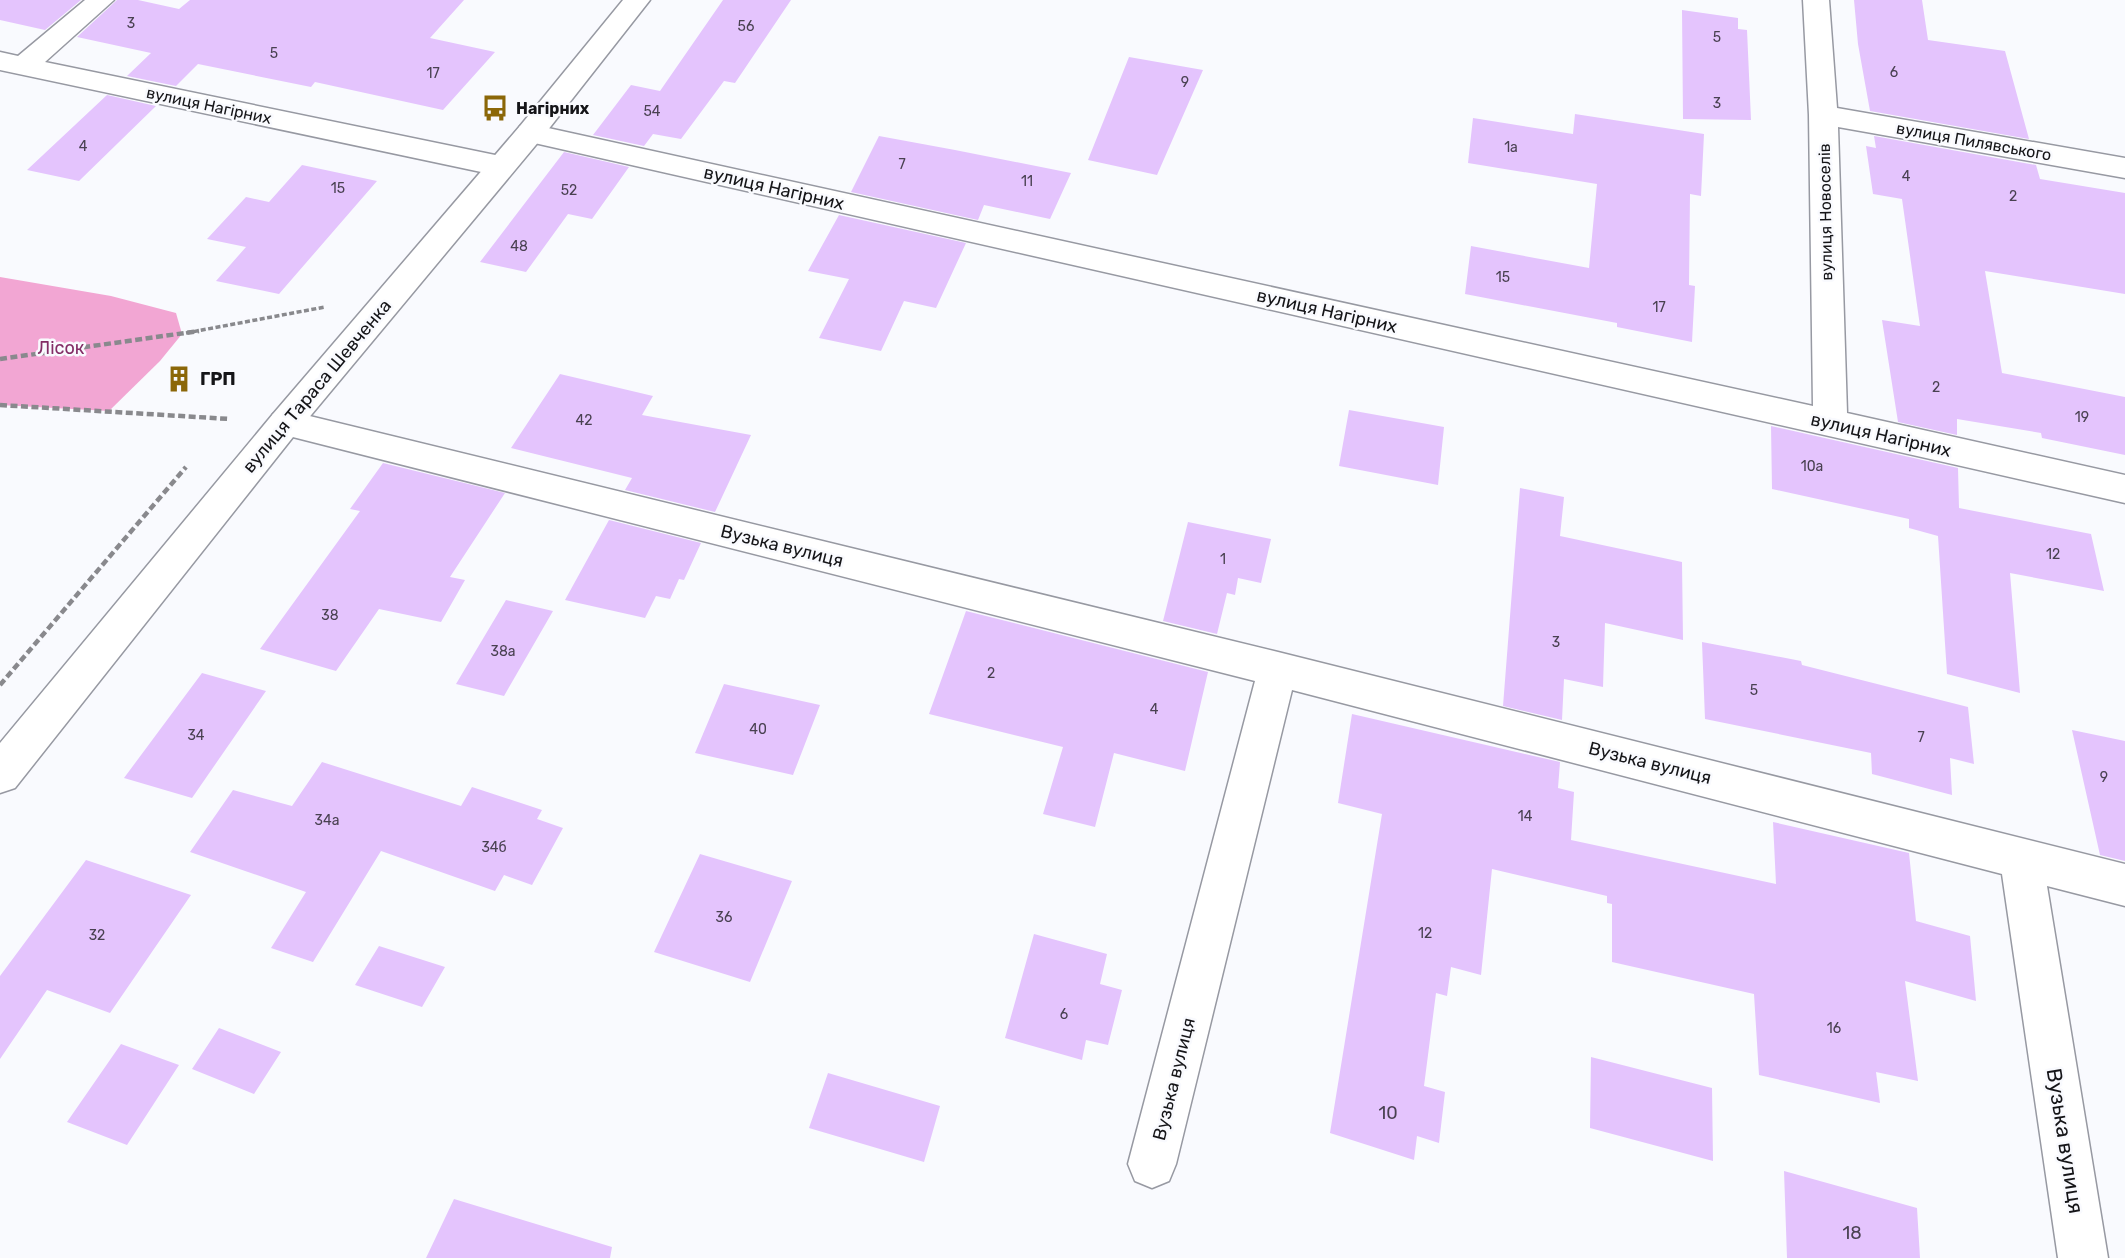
<svg xmlns="http://www.w3.org/2000/svg" width="2125" height="1258" font-family="Rubik,sans-serif">
	<rect width="100%" height="100%" fill="#f9fafe"/>
	<path fill="#f2a6d3" d="M0,277L111,296L176,313L182,334L160,361L109,411L0,405Z"/>
	<path fill="#e4c4fd" d="M0,0H81L45,30L0,20Z
		M117,0H138L179,9L190,0H464L430,38L495,52L443,110L315,82L311,87L198,64L176,86L127,76L151,53L77,37Z
		M723,0H791L735,83L724,81L681,139L653,134L644,146L593,135L631,85L660,91Z
		M1854,0H1922L1928,40L2005,51L2029,139L1870,111L1858,44Z
		M1682,10L1738,18V29L1747,30L1751,120L1683,119Z
		M1129,57L1203,70L1157,175L1088,160Z
		M107,95L156,106L79,181L27,170Z
		M1575,114L1704,134L1701,196L1690,194L1689,285L1695,286L1692,342L1617,327V323L1465,294L1471,246L1589,268L1597,184L1468,163L1473,118L1573,134Z
		M879,136L955,150L1071,173L1050,219L984,205L978,220L851,192Z
		M1874,136L2036,165L2040,179L2125,193V294L1985,271L2002,373L2125,397V455L2042,438L2041,433L1957,419V435L1898,422L1882,320L1920,326L1902,199L1873,194L1866,146L1876,148Z
		M564,152L629,167L592,219L568,214L526,272L480,262Z
		M302,165L377,181L279,294L216,281L246,247L207,239L246,197L269,202Z
		M839,215L966,243L936,308L904,301L881,351L819,338L849,279L808,271Z
		M560,374L653,396L642,415L751,435L715,512L625,490L632,478L511,448Z
		M1349,410L1444,427L1438,485L1339,466Z
		M1771,426L1958,468L1959,508L2091,534L2104,591L2010,573L2020,693L1947,674L1938,536L1909,528V519L1772,489Z
		M383,463L505,493L450,577L465,580L441,622L379,609L336,671L260,649L360,511L350,509Z
		M1520,488L1564,497L1560,536L1682,562L1683,640L1605,623L1603,687L1564,679L1562,720L1503,706Z
		M609,520L701,543L684,580L679,579L670,599L656,596L645,618L565,600Z
		M1188,522L1271,539L1261,583L1238,578L1235,595L1227,593L1217,634L1163,621Z
		M506,600L553,611L504,696L456,684Z
		M966,611L1208,672L1185,771L1114,753L1095,827L1043,814L1063,747L929,714Z
		M1702,642L1801,661L1802,665L1968,707L1974,764L1950,758L1952,795L1872,774L1871,753L1705,719Z
		M202,673L266,691L192,798L124,778Z
		M724,684L820,705L793,775L695,753Z
		M1352,714L1560,762L1558,788L1574,792L1571,840L1776,884L1773,822L1909,853L1916,921L1970,936L1976,1001L1905,981L1918,1081L1876,1072L1880,1103L1759,1075L1754,994L1612,962V904L1607,903V896L1492,869L1481,975L1451,967L1447,996L1436,993L1424,1086L1445,1092L1439,1143L1417,1136L1414,1160L1330,1133L1382,814L1338,803Z
		M2072,730L2125,741V861L2100,855Z
		M322,762L461,806L472,787L542,810L537,819L563,828L532,885L504,875L495,891L381,851L313,962L271,948L306,892L190,852L233,790L292,806Z
		M700,854L792,881L750,982L654,952Z
		M86,860L191,895L110,1013L47,990L0,1059V976Z
		M1034,934L1107,954L1100,984L1122,990L1108,1045L1086,1040L1082,1060L1005,1038Z
		M379,946L445,967L422,1007L355,985Z
		M219,1028L281,1052L254,1094L192,1069Z
		M121,1044L179,1065L127,1145L67,1122Z
		M1591,1057L1712,1088L1713,1161L1590,1128Z
		M828,1073L940,1106L924,1162L809,1128Z
		M1784,1171L1917,1208L1920,1258H1787Z
		M454,1199L612,1247L610,1258H426Z"/>
	<g fill="none" stroke-linecap="round" stroke-linejoin="round">
		<g stroke="#9799a2" stroke-width="3">
			<path id="street" d="M85,0H114L45,62L500,156L510,159L515,166L510,173L500,176L0,70V52L18,56Z
				M1803,0H1829L1837,108L2125,158V178L1838,127L1847,413L2125,475V503L530,142L520,140L516,133L520,126L530,124L1813,406L1809,115Z
				M285,410L1278,652L2125,864V906L2047,886L2108,1258H2058L2002,874L1292,690L1176,1164L1169,1181L1152,1188L1135,1181L1128,1164L1255,681L273,432L268,423L273,414Z"/>
		</g>
		<g stroke="#9799a2" stroke-width="3">
			<path id="secondary" d="M623,0H650L540,140L297,432L15,788L0,793V743L273,414L520,126Z"/>
		</g>
		<path stroke="#89898d" stroke-width="3.5" stroke-dasharray="5 2.5" stroke-linecap="butt" d="M186,333L325,307"/>
		<path stroke="#89898d" stroke-width="4.5" stroke-dasharray="7 3.5" stroke-linecap="butt" d="M0,359L199,331
			M0,405L230,419
			M0,685L186,467"/>
		<use href="#street" fill="#fff" fill-rule="evenodd"/>
		<use href="#secondary" fill="#fff" fill-rule="evenodd"/>
	</g>
	<defs>
		<g id="bus-bare" transform="scale(2.1)"><path d="M-5-6H5V4H4V6H2V4H-2V6H-4V4H-5ZM-3.5-4V0h7V-4ZM-3.5 1.2v1.5H-2V1.2ZM2 1.2v1.5H3.5V1.2Z" fill="#8b6708" stroke="#f9fafe" stroke-width="2.5" paint-order="stroke"/></g>
		<g id="building-bare" transform="scale(2.1)"><path d="M-4-6H4V6H1V3H-1V6H-4ZM-2.5-4.3h1.7v1.8h-1.7ZM.8-4.3h1.7v1.8H.8ZM-2.5-1h1.7V.8h-1.7ZM.8-1h1.7V.8H.8Z" fill="#8b6708" stroke="#f9fafe" stroke-width="2.5" paint-order="stroke"/></g>
	</defs>
	<g fill-rule="evenodd">
		<use href="#bus-bare" x="495" y="108"/>
		<use href="#building-bare" x="179" y="379"/>
	</g>
	<g text-anchor="middle" stroke-width="5" stroke-linejoin="round" paint-order="stroke">
		<g font-size="14" fill="#494151">
			<text x="131" y="28">3</text>
			<text x="746" y="31">56</text>
			<text x="1717" y="42">5</text>
			<text x="274" y="58">5</text>
			<text x="1894" y="77">6</text>
			<text x="433" y="78">17</text>
			<text x="1185" y="87">9</text>
			<text x="1717" y="108">3</text>
			<text x="652" y="116">54</text>
			<text x="83" y="151">4</text>
			<text x="1511" y="152">1а</text>
			<text x="902" y="169">7</text>
			<text x="1906" y="181">4</text>
			<text x="1027" y="186">11</text>
			<text x="338" y="193">15</text>
			<text x="569" y="195">52</text>
			<text x="2013" y="201">2</text>
			<text x="519" y="251">48</text>
			<text x="1503" y="282">15</text>
			<text x="1659" y="312">17</text>
			<text x="1936" y="392">2</text>
			<text x="2082" y="422">19</text>
			<text x="584" y="425">42</text>
			<text x="1812" y="471">10а</text>
			<text x="2053" y="559">12</text>
			<text x="1223" y="564">1</text>
			<text x="330" y="620">38</text>
			<text x="1556" y="647">3</text>
			<text x="503" y="656">38а</text>
			<text x="991" y="678">2</text>
			<text x="1754" y="695">5</text>
			<text x="1154" y="714">4</text>
			<text x="758" y="734">40</text>
			<text x="196" y="740">34</text>
			<text x="1921" y="742">7</text>
			<text x="2104" y="782">9</text>
			<text x="1525" y="821">14</text>
			<text x="327" y="825">34а</text>
			<text x="494" y="852">34б</text>
			<text x="724" y="922">36</text>
			<text x="1425" y="938">12</text>
			<text x="97" y="940">32</text>
			<text x="1064" y="1019">6</text>
			<text x="1834" y="1033">16</text>
		</g>
		<g font-size="16" fill="#151518" stroke="#f9fafe">
			<text transform="translate(209 105) rotate(12)" y="6">вулиця Нагірних</text>
			<text transform="translate(1974 141) rotate(10)" y="6">вулиця Пилявського</text>
			<text transform="translate(1825 212) rotate(-91)" y="6">вулиця Новоселів</text>
		</g>
		<g font-size="16" font-weight="bold" fill="#151518" stroke="#f9fafe" text-anchor="start">
			<text x="516" y="114">Нагірних</text>
		</g>
		<g font-size="18" fill="#151518" stroke="#f9fafe">
			<text transform="translate(774 188) rotate(13)" y="6">вулиця Нагірних</text>
			<text transform="translate(1327 311) rotate(13)" y="6">вулиця Нагірних</text>
			<text transform="translate(317 386) rotate(-50)" y="6">вулиця Тараса Шевченка</text>
			<text transform="translate(1881 435) rotate(13)" y="6">вулиця Нагірних</text>
			<text transform="translate(782 546) rotate(14)" y="6">Вузька вулиця</text>
			<text transform="translate(1650 763) rotate(14)" y="6">Вузька вулиця</text>
			<text transform="translate(1174 1079) rotate(-76)" y="6">Вузька вулиця</text>
		</g>
		<g font-size="18" fill="#832d66" stroke="#f9fafe">
			<text x="61" y="354">Лісок</text>
		</g>
		<g font-size="18" font-weight="bold" fill="#151518" stroke="#f9fafe" text-anchor="start">
			<text x="200" y="385">ГРП</text>
		</g>
		<g font-size="18" fill="#494151">
			<text x="1388" y="1119">10</text>
			<text x="1852" y="1239">18</text>
		</g>
		<g font-size="21" fill="#151518" stroke="#f9fafe">
			<text transform="translate(2065 1141) rotate(81)" y="7">Вузька вулиця</text>
		</g>
	</g>
</svg>
